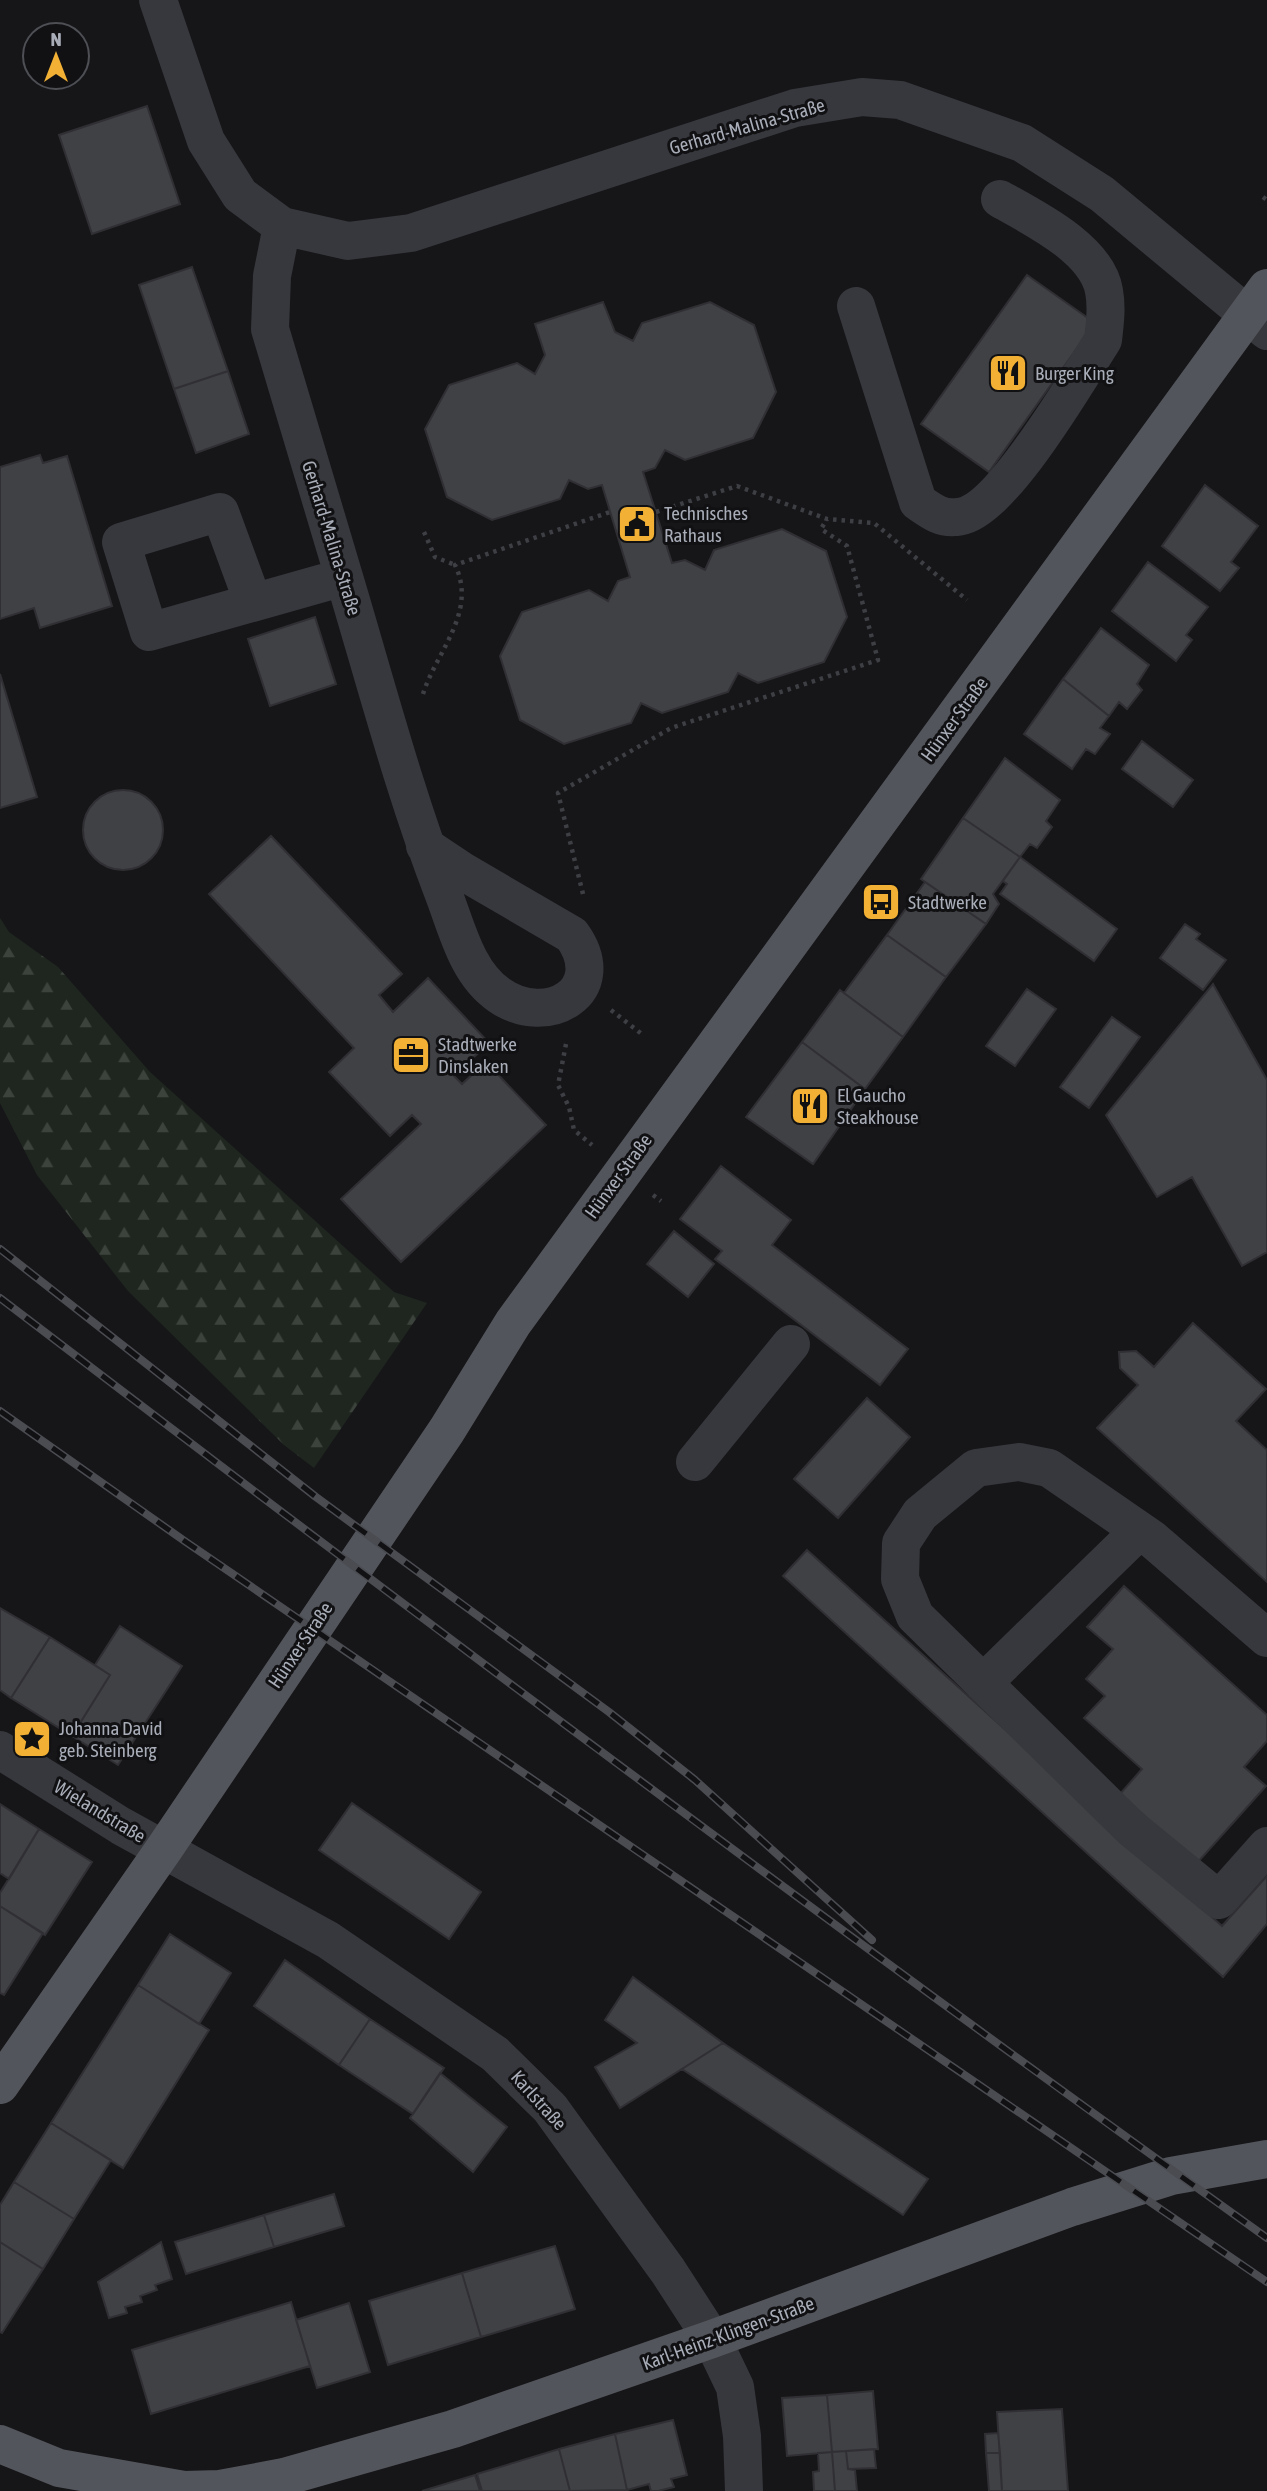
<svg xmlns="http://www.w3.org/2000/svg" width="1267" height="2491" font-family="'Asap Condensed',sans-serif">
	<defs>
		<pattern id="forest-firs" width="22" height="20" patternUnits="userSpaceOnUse" patternTransform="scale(1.75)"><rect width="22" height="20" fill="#1e261f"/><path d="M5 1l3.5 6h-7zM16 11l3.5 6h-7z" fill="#3c433d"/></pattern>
	</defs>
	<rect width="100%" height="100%" fill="#161618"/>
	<path fill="url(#forest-firs)" d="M0,918L9,932L58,967L150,1072L394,1292L427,1303L314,1468L284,1445L128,1291L37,1175L0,1103Z"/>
	<path fill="#404145" stroke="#303034" stroke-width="2" d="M147,106L180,204L92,234L59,135Z
		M192,267L228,371L174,389L139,285Z
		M1027,275L1095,323L989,472L921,424Z
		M603,302L615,332L633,341L642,323L710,302L754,325L776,392L753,438L685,460L665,450L655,468L643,472L672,563L685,560L705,570L714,550L782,529L826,551L847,617L824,662L758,683L738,673L728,692L662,713L641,703L631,723L564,744L520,720L500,656L522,612L589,590L608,601L618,581L630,577L602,485L588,489L569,480L560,499L492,520L447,497L425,429L449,385L517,363L535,374L545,355L535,324Z
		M228,371L249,434L196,453L174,389Z
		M40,455L43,463L67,456L112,606L40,628L34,608L0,619V467Z
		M1205,485L1258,526L1231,562L1239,568L1220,591L1162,546Z
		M1148,562L1208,607L1186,635L1192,640L1176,661L1112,611Z
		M315,617L336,684L270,706L248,639Z
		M1101,628L1149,665L1137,684L1142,690L1127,709L1119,702L1109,716L1063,679Z
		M0,674L37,797L0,808Z
		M1063,679L1109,716L1100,728L1110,734L1095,754L1086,749L1072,769L1024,734Z
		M1142,741L1193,780L1173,807L1122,769Z
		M1005,758L1060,800L1046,821L1052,827L1037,848L1030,844L1020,857L963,818Z
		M83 830a40 40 0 1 1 80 0a40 40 0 1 1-80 0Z
		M963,818L1020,857L993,894L999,904L986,924L921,879Z
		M271,836L402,974L379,995L393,1012L428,978L489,1043L454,1076L462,1084L486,1062L546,1125L401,1262L341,1199L421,1124L412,1115L390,1136L329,1072L354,1048L209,894Z
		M1020,857L1117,929L1094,961L1000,894L1007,884L1003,881Z
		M925,882L986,924L946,977L887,935Z
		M1185,924L1200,934L1196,939L1226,960L1203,990L1160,958Z
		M887,935L946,977L903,1037L844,993Z
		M1213,984L1267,1080V1252L1242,1266L1192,1177L1157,1197L1106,1115Z
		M1027,989L1056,1009L1015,1066L986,1046Z
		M840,990L903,1037L865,1089L802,1042Z
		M1112,1017L1140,1037L1089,1108L1060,1087Z
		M802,1042L865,1089L813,1164L746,1117Z
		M721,1166L791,1220L772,1245L908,1349L880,1385L715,1259L722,1251L680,1219Z
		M674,1231L714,1264L688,1297L647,1264Z
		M1193,1323L1266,1389L1236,1421L1267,1450V1582L1097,1428L1138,1385L1120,1368L1119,1352L1136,1351L1154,1367Z
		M867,1398L910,1437L838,1518L794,1479Z
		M807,1550L1222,1926L1267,1876V1924L1223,1977L783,1576Z
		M1124,1586L1267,1715V1741L1244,1767L1266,1786L1197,1863L1120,1794L1142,1769L1084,1718L1105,1696L1086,1679L1113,1649L1087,1627Z
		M0,1608L50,1637L11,1698L0,1690Z
		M120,1626L182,1666L118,1765L72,1736L110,1675L95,1665Z
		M50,1637L110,1675L72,1736L11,1698Z
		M352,1803L481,1892L449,1939L319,1850Z
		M0,1804L39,1829L9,1879L0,1873Z
		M39,1829L92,1862L45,1935L0,1906V1893Z
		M0,1906L43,1933L4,1995L0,1993Z
		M170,1934L231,1973L199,2024L138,1985Z
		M285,1960L370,2019L339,2065L254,2006Z
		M633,1977L723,2043L620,2108L595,2067L637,2043L605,2020Z
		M138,1985L209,2030L123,2168L51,2123Z
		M370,2019L444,2068L413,2114L339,2065Z
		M723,2043L928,2179L903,2215L682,2069Z
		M440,2073L507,2127L473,2172L410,2118Z
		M51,2123L111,2160L74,2219L14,2182Z
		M14,2182L74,2219L43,2269L0,2242V2205Z
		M334,2194L344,2226L274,2247L264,2215Z
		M264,2215L274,2247L186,2274L175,2242Z
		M0,2242L43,2269L2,2333L0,2332Z
		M161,2242L172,2279L155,2285L157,2290L140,2296L142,2302L125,2307L127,2313L109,2318L98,2282Z
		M555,2246L575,2309L481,2337L462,2273Z
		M462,2273L481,2337L388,2365L369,2301Z
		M291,2302L310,2366L151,2414L132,2350Z
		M349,2303L370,2372L317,2388L296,2320Z
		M873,2391L878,2449L832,2452L827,2395Z
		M827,2395L832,2452L787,2456L782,2398Z
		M1062,2409L1068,2491H1002L997,2412Z
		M673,2420L687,2475L671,2479L674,2487L658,2491H651L649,2484L627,2490L615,2434Z
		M998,2433L1000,2453H986L985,2434Z
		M615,2434L627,2490L570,2491L559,2449Z
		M559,2449L570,2491H482L477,2474Z
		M874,2449L876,2468L848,2469L846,2451Z
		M846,2451L848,2469L855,2470L857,2491H835L832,2452Z
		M832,2452L835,2491H814L813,2472L819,2471L818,2453Z
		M986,2453H1000L1002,2491H989Z
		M475,2475L480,2491H422Z"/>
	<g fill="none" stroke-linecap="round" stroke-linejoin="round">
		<path stroke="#3d3f44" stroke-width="4.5" stroke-dasharray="3.5 5" stroke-linecap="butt" d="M1263,197L1267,200
			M656,512L737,486L827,519L874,523L967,600
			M424,532L435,557L455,565
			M423,694C436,652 478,612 455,565L610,512
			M583,894L558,793L671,728L878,660L847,546L821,529L827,519
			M611,1010L643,1035
			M566,1044L558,1085L569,1107L574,1130L592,1145
			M653,1195L661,1201"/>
		<path stroke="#37383d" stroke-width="38" d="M158,0L206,141L240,195L282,226L348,241L411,233L795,108L862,97L900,100L1022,143L1102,194L1267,331
			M282,226L272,276L270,329C295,412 319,495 344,577C376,684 404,791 444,895C457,929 467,973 499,995C547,1029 612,991 572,935L464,872L425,846
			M856,306L918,502C931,511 941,519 957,517C1000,515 1079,377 1103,340C1105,323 1107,307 1104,291C1097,249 1034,218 1000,199
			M253,602L220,512L121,542L149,632L344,577
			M695,1462L791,1344
			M1267,1638L1152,1539L1049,1468L1019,1462L976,1468L920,1514L901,1543L900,1579L915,1616L1131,1828L1219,1900L1267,1846
			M983,1683L1139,1531
			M0,1750L121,1826L328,1940L495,2054L550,2108L668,2271L712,2339L735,2387L742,2436L744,2491"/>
		<path stroke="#53555c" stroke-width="38" d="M0,2085L164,1849L447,1430L513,1323L1267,288
			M0,2444L59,2468L184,2490L220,2489L284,2477L453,2429L712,2339L1072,2207L1171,2176L1267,2159"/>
		<g stroke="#4a4c52" stroke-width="8">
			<path id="rail" d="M0,1249L316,1497L609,1712L695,1780L872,1940
				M0,1298C418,1617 839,1932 1267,2238
				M0,1411L186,1542L1267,2282"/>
		</g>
		<use href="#rail" stroke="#111113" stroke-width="5" stroke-dasharray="16" stroke-linecap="butt"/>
	</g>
	<defs>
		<g id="restaurant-square" transform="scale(2.0125)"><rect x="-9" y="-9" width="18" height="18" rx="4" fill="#f2b134" stroke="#111113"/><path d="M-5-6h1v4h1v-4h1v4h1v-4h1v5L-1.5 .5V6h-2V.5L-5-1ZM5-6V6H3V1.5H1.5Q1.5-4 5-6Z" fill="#111"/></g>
		<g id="civic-square" transform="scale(2.0125)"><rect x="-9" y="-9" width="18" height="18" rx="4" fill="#f2b134" stroke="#111113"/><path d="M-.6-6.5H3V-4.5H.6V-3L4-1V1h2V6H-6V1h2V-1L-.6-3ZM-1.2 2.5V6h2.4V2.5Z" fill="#111"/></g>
		<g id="bus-square" transform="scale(2.0125)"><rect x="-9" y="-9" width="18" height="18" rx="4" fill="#f2b134" stroke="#111113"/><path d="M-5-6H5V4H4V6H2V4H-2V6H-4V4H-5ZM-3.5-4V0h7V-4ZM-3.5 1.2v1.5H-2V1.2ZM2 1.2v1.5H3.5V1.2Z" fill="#111"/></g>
		<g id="office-square" transform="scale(2.0125)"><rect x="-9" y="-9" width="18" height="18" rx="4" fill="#f2b134" stroke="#111113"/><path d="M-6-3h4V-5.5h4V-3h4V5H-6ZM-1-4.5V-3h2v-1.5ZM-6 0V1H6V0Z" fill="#111"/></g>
		<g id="sight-square" transform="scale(2.0125)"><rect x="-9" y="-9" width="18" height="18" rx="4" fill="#f2b134" stroke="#111113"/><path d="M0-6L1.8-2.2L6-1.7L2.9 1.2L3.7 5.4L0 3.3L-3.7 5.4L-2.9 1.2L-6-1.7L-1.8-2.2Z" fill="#111"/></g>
	</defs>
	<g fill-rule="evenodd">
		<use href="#restaurant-square" x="1008" y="373"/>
		<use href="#civic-square" x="637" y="524"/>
		<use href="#bus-square" x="881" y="902"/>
		<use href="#office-square" x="411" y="1055"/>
		<use href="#restaurant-square" x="810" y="1106"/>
		<use href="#sight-square" x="32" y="1739"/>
	</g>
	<g text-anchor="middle" stroke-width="6" stroke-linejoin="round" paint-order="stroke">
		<g font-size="19" fill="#a8adb8" stroke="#111113">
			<text transform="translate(747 126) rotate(-16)" y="7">Gerhard-Malina-Straße</text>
			<text transform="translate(332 538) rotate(73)" y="7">Gerhard-Malina-Straße</text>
			<text transform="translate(954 719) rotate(-54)" y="7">Hünxer Straße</text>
			<text transform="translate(618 1176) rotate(-54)" y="7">Hünxer Straße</text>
			<text transform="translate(300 1645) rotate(-56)" y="7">Hünxer Straße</text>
			<text transform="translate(100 1811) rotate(31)" y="7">Wielandstraße</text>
			<text transform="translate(539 2100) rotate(48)" y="7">Karlstraße</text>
			<text transform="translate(728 2333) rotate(-20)" y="7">Karl-Heinz-Klingen-Straße</text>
		</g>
		<g font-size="19" fill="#a8adb8" stroke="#111113" text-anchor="start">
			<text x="1035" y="380">Burger King</text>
			<text x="664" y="520">Technisches<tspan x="664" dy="22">Rathaus</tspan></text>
			<text x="908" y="909">Stadtwerke</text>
			<text x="438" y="1051">Stadtwerke<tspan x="438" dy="22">Dinslaken</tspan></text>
			<text x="837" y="1102">El Gaucho<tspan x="837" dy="22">Steakhouse</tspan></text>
			<text x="59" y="1735">Johanna David<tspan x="59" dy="22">geb. Steinberg</tspan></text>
		</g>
	</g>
	<g transform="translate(56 56)"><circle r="33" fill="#111113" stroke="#4d4f55" stroke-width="2"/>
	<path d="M0-5L12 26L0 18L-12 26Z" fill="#f2b134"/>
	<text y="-10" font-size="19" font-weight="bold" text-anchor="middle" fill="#a8adb8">N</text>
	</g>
</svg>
